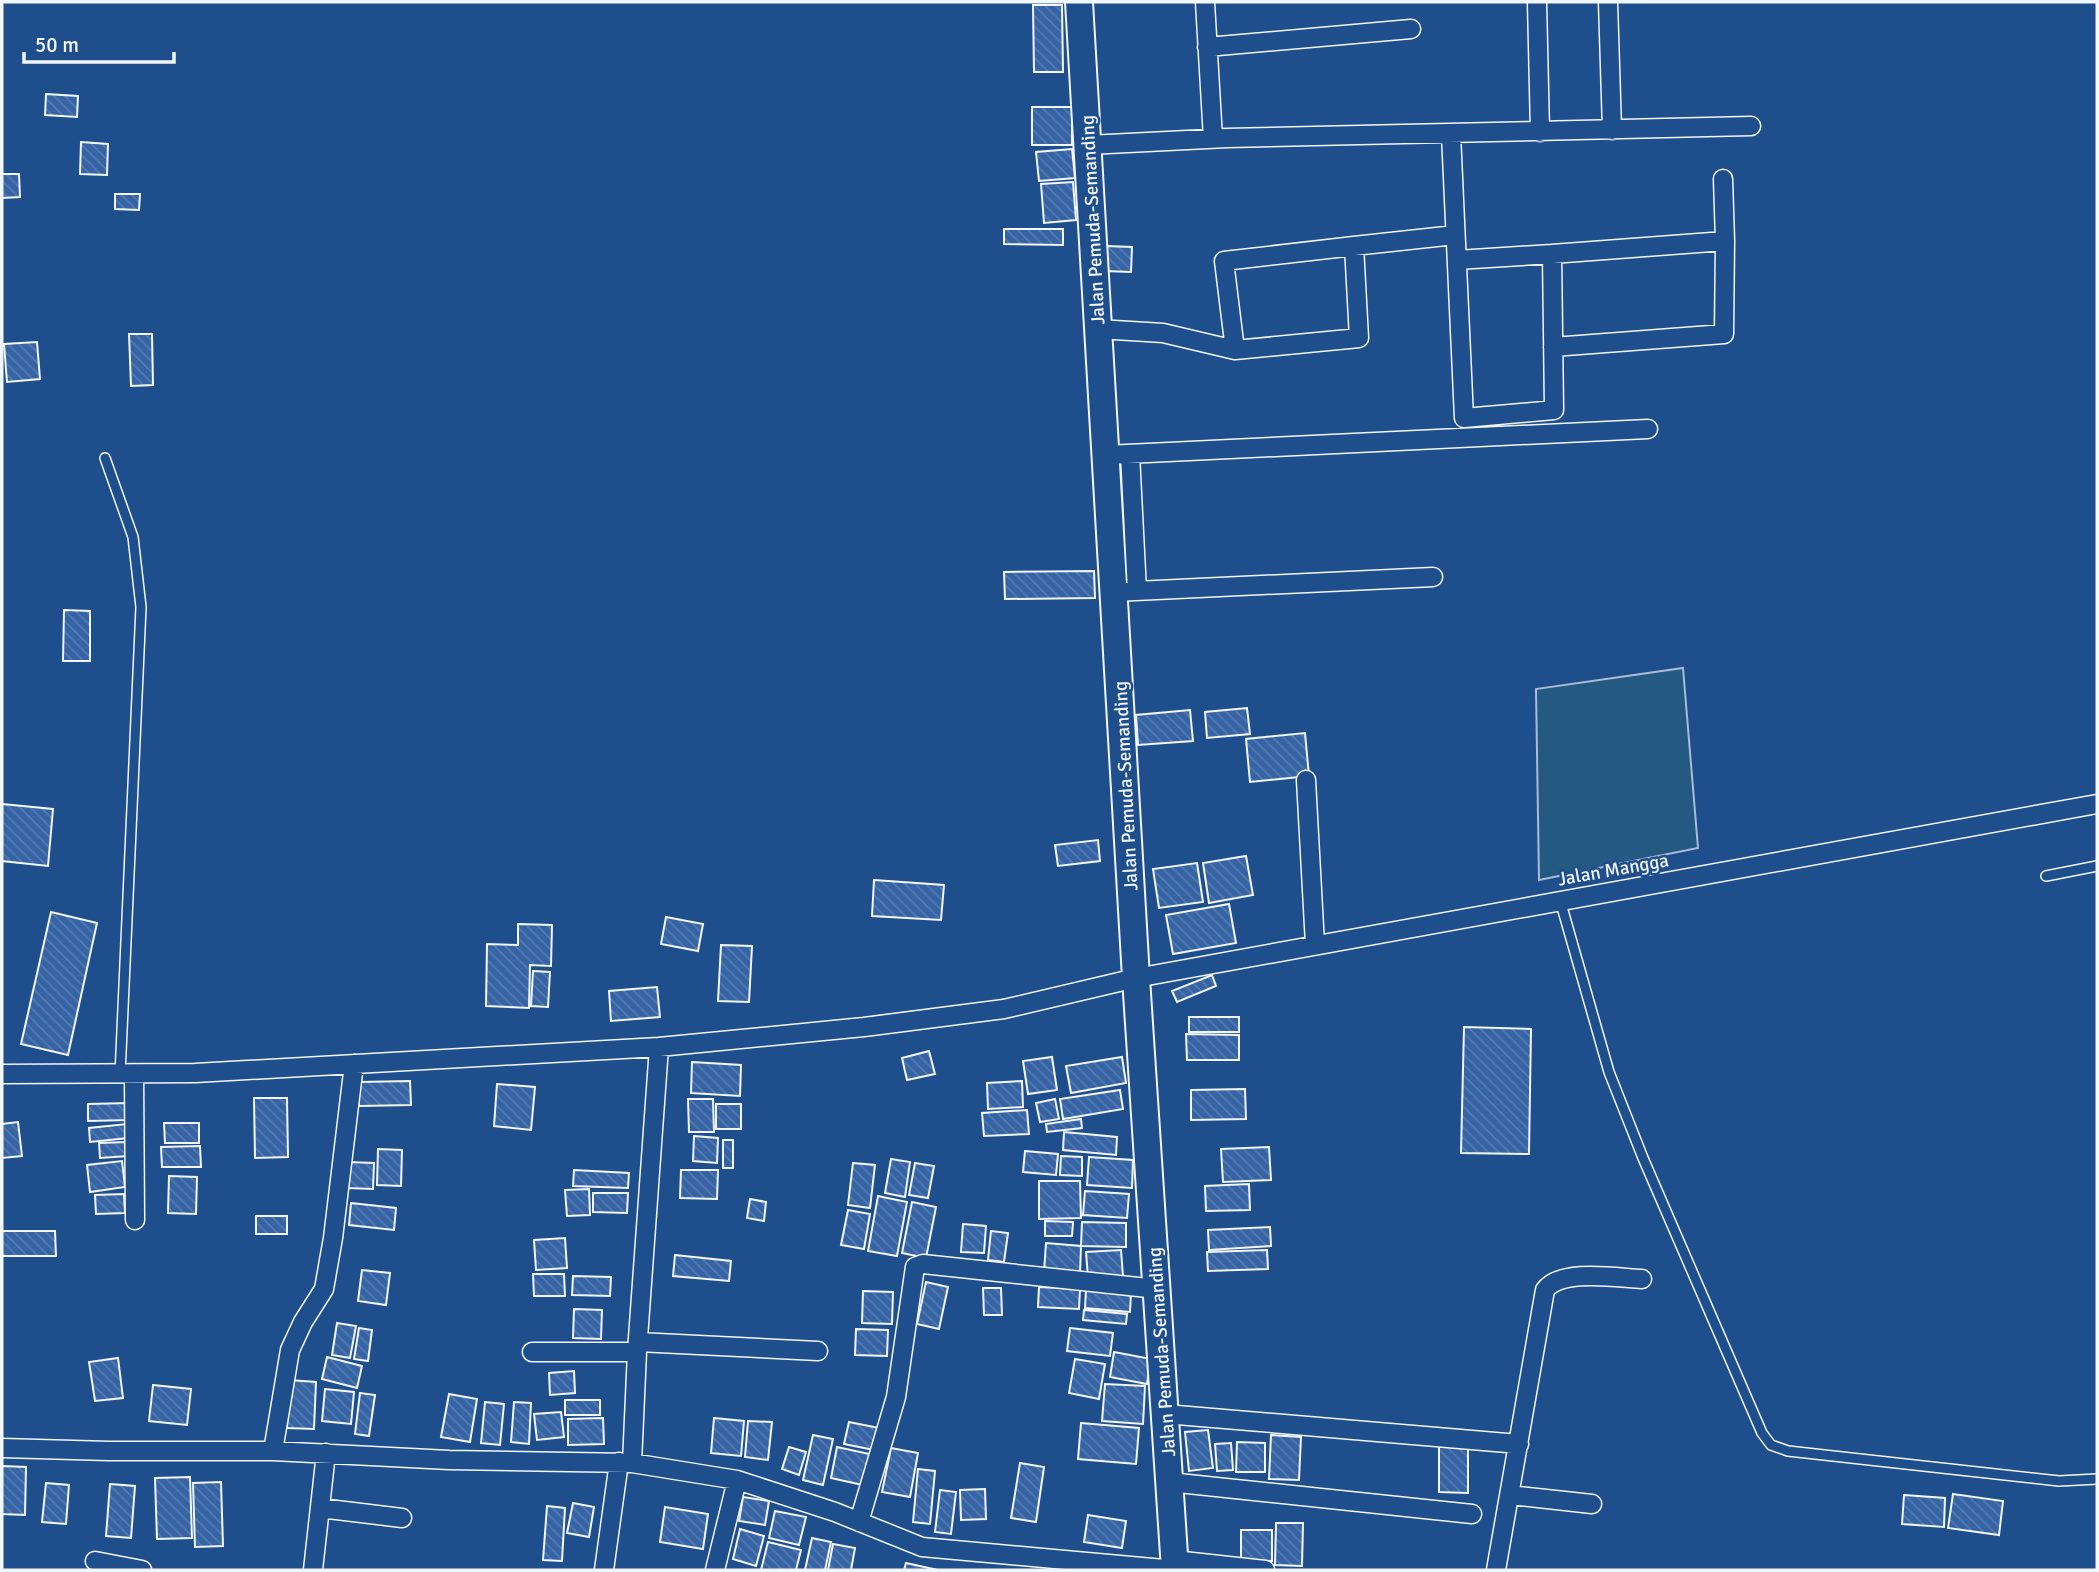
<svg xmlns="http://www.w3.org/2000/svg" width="2099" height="1572" font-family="Signika,sans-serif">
	<defs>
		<pattern id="building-back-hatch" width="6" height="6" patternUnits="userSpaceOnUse" patternTransform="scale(1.75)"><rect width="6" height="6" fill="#3563a3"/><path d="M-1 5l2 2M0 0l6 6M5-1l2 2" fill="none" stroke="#537ab1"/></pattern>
	</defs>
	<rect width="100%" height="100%" fill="#1f4e8c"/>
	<path fill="#245a82" stroke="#a8bbd7" stroke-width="2" d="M1683,668L1698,848L1539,880L1536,689Z"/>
	<path fill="url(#building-back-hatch)" stroke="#f2f6ff" stroke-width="2" d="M1033,5H1062L1063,72H1034Z
		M46,94L78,96L77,117L45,115Z
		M1032,107H1072V145H1032Z
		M81,142L108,144L107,175L80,174Z
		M1072,149L1075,178L1039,181L1036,152Z
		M2,174H19L20,197L2,198Z
		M1073,182L1076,220L1044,223L1041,184Z
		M115,194H140L139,210L115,209Z
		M1004,229H1063V245L1004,244Z
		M1106,246L1132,247L1131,272L1105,271Z
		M129,334H152L153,385L131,386Z
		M37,342L40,379L7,382L4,344Z
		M1094,571L1095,598L1005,599L1004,572Z
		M64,610L90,611V661H63Z
		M1247,708L1250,734L1207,738L1205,712Z
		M1190,710L1193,741L1138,745L1136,715Z
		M1305,733L1309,776L1250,782L1246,739Z
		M2,804L53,809L48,866L2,861Z
		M1098,840L1100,861L1058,866L1055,845Z
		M1246,856L1253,895L1209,903L1203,863Z
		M1197,863L1203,902L1159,908L1153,869Z
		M874,880L944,885L941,920L872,916Z
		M1229,904L1236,943L1173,954L1166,915Z
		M51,912L97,923L68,1055L21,1044Z
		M666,917L703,924L698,951L661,944Z
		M518,924L552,925L551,966L530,965L529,1008L486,1006L487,944L518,945Z
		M721,945L752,946L749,1002L718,1001Z
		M533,971L550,972L548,1007L531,1006Z
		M1212,975L1216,986L1177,1002L1172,991Z
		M657,987L660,1017L611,1021L609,991Z
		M1189,1017H1239V1032H1189Z
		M1464,1027L1531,1029L1529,1154L1461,1153Z
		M1186,1034L1239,1035V1060H1187Z
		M929,1051L935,1074L907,1080L902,1058Z
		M1052,1057L1057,1090L1028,1094L1023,1061Z
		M1122,1057L1126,1083L1071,1093L1066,1066Z
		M692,1062L741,1065L740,1096L691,1093Z
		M410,1081L411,1105L359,1106V1082Z
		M1022,1081L1023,1107L988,1109L987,1083Z
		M497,1084L535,1087L531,1130L494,1126Z
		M1245,1089L1246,1119L1191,1120V1090Z
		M1120,1090L1123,1109L1063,1119L1060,1099Z
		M254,1098H287L288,1157L255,1158Z
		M688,1099H713L714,1132H689Z
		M1055,1099L1059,1119L1040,1122L1036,1103Z
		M130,1103V1120L88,1121V1104Z
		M716,1104H741V1129H716Z
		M1027,1110L1029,1134L984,1136L982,1113Z
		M1081,1119L1082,1128L1047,1132L1046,1124Z
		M18,1122L22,1156L2,1158V1124Z
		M164,1123H199V1143H165Z
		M127,1124L128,1138L90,1142L89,1128Z
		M1064,1132L1117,1137L1116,1155L1063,1150Z
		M694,1136L718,1138L717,1163L693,1161Z
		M723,1140H733V1168H723Z
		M127,1142L128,1156L100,1158L99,1143Z
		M200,1146L201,1167H162L161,1147Z
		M1269,1147L1271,1180L1223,1182L1221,1149Z
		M378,1149L402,1150L401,1186L377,1185Z
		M1025,1151L1058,1154L1056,1175L1023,1172Z
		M1061,1156L1082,1157V1176L1060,1175Z
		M1089,1157L1133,1160L1132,1188L1087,1185Z
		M891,1159L910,1162L905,1197L885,1193Z
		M122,1161L125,1187L90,1192L87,1165Z
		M348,1162L374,1163L373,1189L347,1188Z
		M853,1163L875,1165L870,1208L848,1205Z
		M915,1163L934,1166L928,1198L909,1195Z
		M574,1170L629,1173L628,1188L573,1186Z
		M681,1170H718L717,1199L680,1198Z
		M169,1176L197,1177L196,1214L168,1213Z
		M1039,1181H1080L1081,1218L1039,1219Z
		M1249,1184L1250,1210L1206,1211L1205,1186Z
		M589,1189L590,1215L567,1216L565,1190Z
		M1085,1191L1129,1194L1127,1218L1083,1215Z
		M593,1193H628L627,1213L593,1212Z
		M124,1194L125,1213L96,1214L95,1195Z
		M878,1196L907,1202L897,1256L868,1251Z
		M750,1199L766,1202L764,1221L747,1218Z
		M912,1202L936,1207L926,1258L902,1253Z
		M351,1203L396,1208L394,1230L349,1225Z
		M848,1210L870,1214L864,1249L841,1245Z
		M256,1216H287V1234H256Z
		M1045,1221L1073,1222L1072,1236H1045Z
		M1082,1222L1126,1223V1247L1081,1246Z
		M963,1224L986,1226L984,1253L961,1252Z
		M1270,1227L1271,1246L1209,1250L1208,1230Z
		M2,1231H55L56,1256H2Z
		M991,1231L1008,1233L1004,1262L988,1260Z
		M565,1238L567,1268L536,1270L534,1240Z
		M1046,1243L1081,1246L1080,1274L1044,1272Z
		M1121,1250L1123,1276L1088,1278L1086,1252Z
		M1267,1250L1268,1269L1208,1271L1207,1252Z
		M675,1255L731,1261L729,1281L673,1276Z
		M362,1270L390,1273L386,1305L358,1301Z
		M533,1274H564L565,1296H534Z
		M573,1276L611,1277L610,1296L572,1295Z
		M926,1282L948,1287L939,1329L917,1324Z
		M1039,1287L1080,1289L1079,1309L1038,1307Z
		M983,1288H1001L1002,1315H984Z
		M1086,1290L1131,1294L1130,1312L1085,1308Z
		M863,1291L893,1292L892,1324L862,1323Z
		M574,1309L602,1310L601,1339L573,1338Z
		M1084,1310L1127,1314L1126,1324L1083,1320Z
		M337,1323L356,1326L350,1358L332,1355Z
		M359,1328L372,1330L368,1361L354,1359Z
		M1070,1328L1113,1333L1110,1356L1067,1351Z
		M856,1329L888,1330L887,1356L855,1355Z
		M1114,1352L1151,1359L1147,1384L1110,1377Z
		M327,1357L362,1366L357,1388L322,1379Z
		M118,1358L123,1398L95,1401L89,1362Z
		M1075,1359L1105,1364L1099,1399L1069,1393Z
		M574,1371L575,1393L550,1395L549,1373Z
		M289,1380L316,1382L314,1429L287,1428Z
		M1105,1384L1145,1386L1143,1424L1102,1421Z
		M153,1385L191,1389L187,1425L149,1421Z
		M325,1389L354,1392L351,1424L322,1421Z
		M360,1393L375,1395L369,1436L355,1434Z
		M449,1394L477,1399L470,1442L441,1437Z
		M565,1400H600V1415H565Z
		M485,1402L504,1404L500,1445L481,1443Z
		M514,1402L531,1403L529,1444L511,1442Z
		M561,1412L564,1437L537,1440L534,1414Z
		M603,1418L604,1444L568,1445V1419Z
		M714,1418L744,1421L741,1456L711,1453Z
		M748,1421L772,1422L768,1460L745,1457Z
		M849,1422L884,1429L879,1451L844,1444Z
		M1081,1423L1139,1428L1136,1464L1078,1459Z
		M1208,1430L1213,1468L1189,1471L1185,1432Z
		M813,1435L833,1439L823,1485L803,1480Z
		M1271,1435L1301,1437L1299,1480L1269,1479Z
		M1237,1442L1265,1443V1472H1236Z
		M1231,1443L1233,1470L1217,1471L1215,1444Z
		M789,1447L806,1452L799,1475L782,1469Z
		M837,1447L874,1455L867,1486L831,1478Z
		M1439,1447H1468V1493L1439,1492Z
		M891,1448L918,1453L910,1497L882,1492Z
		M1020,1463L1044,1467L1036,1522L1011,1518Z
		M2,1466L26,1467L25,1515L2,1514Z
		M918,1469L935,1471L930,1524L913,1522Z
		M190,1477L192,1538L157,1539L155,1478Z
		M221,1482L223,1546L195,1547L193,1483Z
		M46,1483L69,1485L66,1524L42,1522Z
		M110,1484L135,1486L131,1538L106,1536Z
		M985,1489L986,1519L961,1520L960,1490Z
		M940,1490L956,1492L951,1534L935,1532Z
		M1953,1494L2003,1501L1999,1535L1948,1528Z
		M1904,1495L1945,1498L1944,1527L1902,1524Z
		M743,1497L769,1501L765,1525L739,1521Z
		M573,1503L594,1507L589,1537L567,1533Z
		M547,1506L565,1508L562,1561L543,1560Z
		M665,1507L708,1514L703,1549L660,1542Z
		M775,1511L806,1517L799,1545L769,1538Z
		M1088,1515L1126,1521L1122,1548L1084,1542Z
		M1276,1523H1303L1302,1566L1275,1565Z
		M740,1529L764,1536L756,1566L733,1559Z
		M1241,1530H1272V1561L1241,1560Z
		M812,1538L831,1542L825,1570H805Z
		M768,1542L801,1550L796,1570H761Z
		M833,1544L855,1548L851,1570H828Z
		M906,1563L938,1570H904Z"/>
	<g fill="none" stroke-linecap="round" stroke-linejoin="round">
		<g stroke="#f2f6ff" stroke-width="12">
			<path id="service" d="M105,458L133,537L141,607L120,1075
				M2046,876L2097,866
				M1560,900L1609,1072L1643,1158L1762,1433L1771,1445L1788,1451L2059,1481L2097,1479"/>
		</g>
		<g stroke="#f2f6ff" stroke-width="21">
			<path id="minor" d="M1205,2L1213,139
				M1537,2L1540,132
				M1608,2L1612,130
				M1207,47L1411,29
				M1451,134L1464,418L1554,410L1552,254L1725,241L1724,334L1553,347
				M1088,145L1227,138L1751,126
				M1723,179L1725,241
				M1457,260L1552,254
				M1098,329L1163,333L1235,350L1359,338L1354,246L1455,235
				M1235,350L1224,261L1354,246
				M1130,454L1137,591
				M1106,455L1648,429
				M1114,592L1433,577
				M1306,780L1315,945
				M2,1074L195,1073L659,1047L864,1027L1004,1009L1136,978L2097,804
				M134,1075L135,1220
				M638,1342L818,1351
				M532,1352H637
				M1165,1414L1519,1444
				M2,1448L109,1451H273L449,1460L632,1463L737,1480L835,1512L922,1547L1175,1570
				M273,1451L290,1350L303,1322L324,1289L333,1238L354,1064
				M632,1463L637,1352L659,1047
				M1169,1482L1472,1514
				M1510,1495L1592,1504
				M320,1508L402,1518
				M859,1522L896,1397L915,1267L923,1264L1157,1289
				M1174,1560L1265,1570
				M95,1561L142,1570
				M313,1570L326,1453
				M604,1570L619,1462
				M715,1570L737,1480
				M1496,1570L1545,1290C1561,1268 1618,1278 1642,1279"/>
		</g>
		<g stroke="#f2f6ff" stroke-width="30">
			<path id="secondary" d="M1079,2L1136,978L1175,1570"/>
		</g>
		<use href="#service" stroke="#1f4e8c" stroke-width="9"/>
		<use href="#minor" stroke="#1f4e8c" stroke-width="18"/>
		<use href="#secondary" stroke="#1f4e8c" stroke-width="26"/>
	</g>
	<g text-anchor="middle" stroke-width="5" stroke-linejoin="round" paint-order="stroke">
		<g font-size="19" fill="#f2f6ff" stroke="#1f4e8c">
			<text transform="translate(1092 220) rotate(-93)" y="7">Jalan Pemuda-Semanding</text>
			<text transform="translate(1125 786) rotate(-93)" y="7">Jalan Pemuda-Semanding</text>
			<text transform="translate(1613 869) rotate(-10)" y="7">Jalan Mangga</text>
			<text transform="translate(1161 1352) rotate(-94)" y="7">Jalan Pemuda-Semanding</text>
		</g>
	</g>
	<rect width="2099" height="1572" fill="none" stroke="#f2f6ff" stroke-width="7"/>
	<path d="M24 52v10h150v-10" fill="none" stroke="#f2f6ff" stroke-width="3.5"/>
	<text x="35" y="52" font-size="21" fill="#f2f6ff" stroke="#1f4e8c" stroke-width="5" paint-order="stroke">50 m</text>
</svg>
